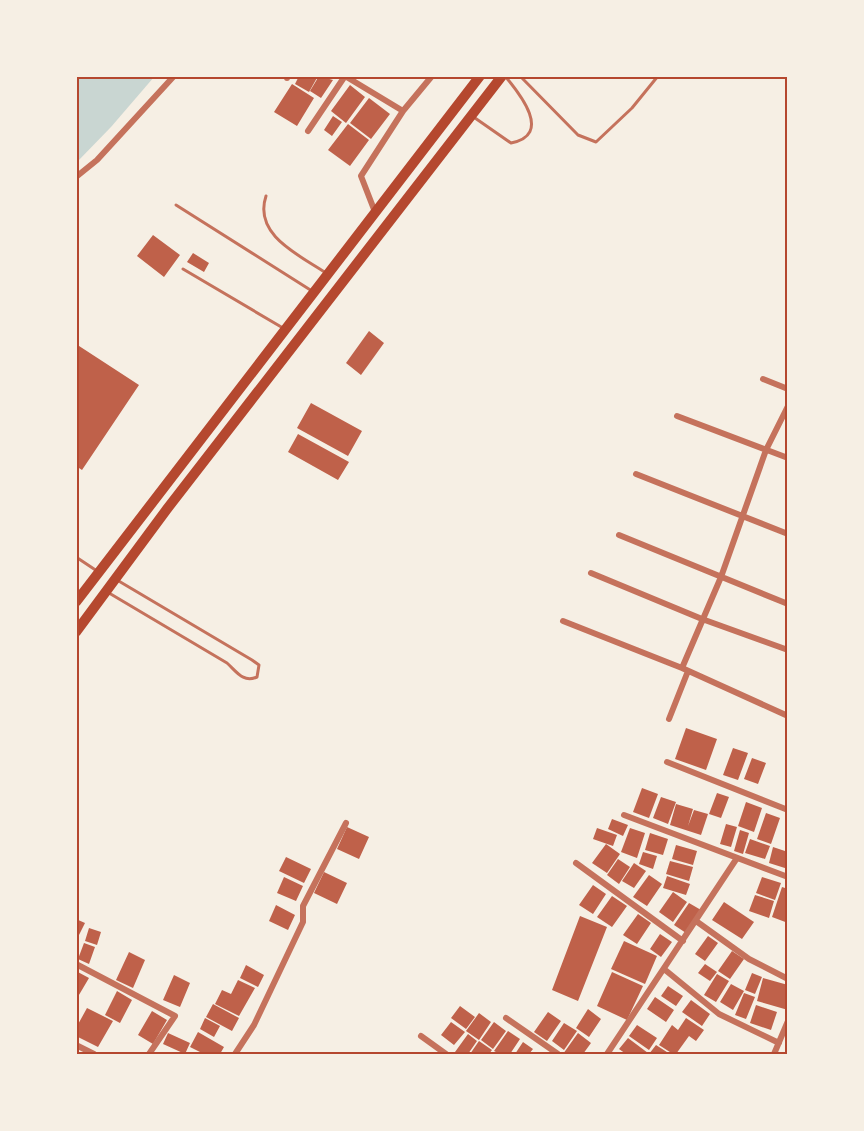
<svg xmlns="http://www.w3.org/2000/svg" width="864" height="1131" font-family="'PT Sans Narrow',sans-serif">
	<rect width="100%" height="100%" fill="#f6efe4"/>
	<path fill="#c9d6d2" d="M77,76L154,77L111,127L77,162Z"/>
	<path fill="#bf614a" d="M299,76H318L309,92L295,84Z
		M319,76L333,80L321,98L310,91Z
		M292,84L314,98L297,126L274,112Z
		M350,85L365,97L346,123L331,111Z
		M369,98L390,114L371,139L350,123Z
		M333,116L342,122L332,136L324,130Z
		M348,124L369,140L350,166L328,150Z
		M153,235L180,255L164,277L137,256Z
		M193,253L209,263L204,272L187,262Z
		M369,331L384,343L361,375L346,363Z
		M76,344L139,385L82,470L76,466Z
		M311,403L362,431L348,456L297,428Z
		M298,434L349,462L338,480L288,452Z
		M686,728L717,739L706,770L675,759Z
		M733,748L748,753L738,780L723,775Z
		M752,758L766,763L758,784L744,779Z
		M642,788L658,794L649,818L633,812Z
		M717,793L729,797L721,818L709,814Z
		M661,797L676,802L668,824L653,818Z
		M746,802L762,808L754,832L738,826Z
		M676,804L693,809L688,826L694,810L708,814L701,835L670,825Z
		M766,813L780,818L771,844L757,839Z
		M612,819L628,825L623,836L608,829Z
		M726,824L737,827L731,847L720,844Z
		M347,827L369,837L359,859L337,849Z
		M597,828L617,835L613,846L593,839Z
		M630,828L645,833L637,858L621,852Z
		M740,830L749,833L743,854L734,851Z
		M650,833L668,839L663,855L645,850Z
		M750,839L770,846L765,859L745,853Z
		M606,844L620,854L607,873L592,863Z
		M676,845L697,851L693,865L672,859Z
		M773,847L788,852V869L769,863Z
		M643,852L657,856L653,869L639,864Z
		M286,857L311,869L304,883L279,871Z
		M618,859L630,867L619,884L607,875Z
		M670,861L693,867L689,881L666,874Z
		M634,863L646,871L634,888L622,881Z
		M324,872L347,883L337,904L314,893Z
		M649,875L662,884L647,906L633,897Z
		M667,876L690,884L686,895L663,888Z
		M284,877L303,886L296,901L277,893Z
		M762,877L781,883L775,900L756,893Z
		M593,885L606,894L593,914L579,905Z
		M782,887L788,889V923L772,917Z
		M673,892L687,902L673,922L659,912Z
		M755,895L774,901L769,918L749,911Z
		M612,896L627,906L612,927L597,917Z
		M724,902L754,922L742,939L712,920Z
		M689,903L701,910L686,933L674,925Z
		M276,905L295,915L288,930L269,921Z
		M638,914L651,923L637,944L623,935Z
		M580,916L607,927L578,1001L552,990Z
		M76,919L85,923L76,941Z
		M89,928L101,932L97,945L85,941Z
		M660,934L672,942L661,957L650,949Z
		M708,936L718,943L705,961L695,954Z
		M624,941L657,956L645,984L611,969Z
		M84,943L95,947L89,964L78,959Z
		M732,951L744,959L730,979L718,971Z
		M129,952L145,960L133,988L116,980Z
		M705,964L717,972L710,981L698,973Z
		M246,965L264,975L258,987L240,978Z
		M76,971L89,978L76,1000Z
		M612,972L643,986L627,1020L597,1006Z
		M752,973L762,977L755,994L745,990Z
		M717,974L729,981L716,1002L704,995Z
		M174,975L190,983L180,1007L163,1000Z
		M763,978L788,985V1010L757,1001Z
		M238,980L255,988L239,1016L215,1004L222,990L231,994Z
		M731,984L744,991L733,1010L720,1002Z
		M668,986L683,996L676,1006L661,996Z
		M117,991L132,1000L120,1023L105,1015Z
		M744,993L755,997L746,1019L735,1015Z
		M655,997L674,1010L666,1022L647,1009Z
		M691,1000L710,1014L702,1026L682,1012Z
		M213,1004L239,1018L232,1031L206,1017Z
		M756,1005L777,1012L771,1030L750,1023Z
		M460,1006L475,1017L466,1029L451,1018Z
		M87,1008L113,1021L98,1047L76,1036V1028Z
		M588,1009L601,1019L589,1037L576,1028Z
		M152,1011L167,1020L153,1044L138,1035Z
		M548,1012L561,1021L547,1041L534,1032Z
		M479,1013L491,1022L479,1040L466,1031Z
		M205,1018L220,1026L214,1037L200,1029Z
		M686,1018L704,1030L696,1041L689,1036L676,1054H673L659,1045L672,1025L678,1030Z
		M451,1022L465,1032L454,1045L441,1035Z
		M494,1022L506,1031L493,1049L481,1040Z
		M564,1023L577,1031L564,1050L552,1041Z
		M637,1025L657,1038L649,1050L629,1036Z
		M508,1031L520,1039L510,1054H500L494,1051Z
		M198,1032L224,1047L220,1054H204L190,1047Z
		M168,1033L190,1043L185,1054L163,1044Z
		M578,1033L591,1043L583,1054H563Z
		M468,1034L477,1041L468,1054H459L455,1052Z
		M628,1038L648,1053L647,1054H626L619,1049Z
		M479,1041L492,1050L489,1054H470Z
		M523,1042L533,1049L529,1054H515Z
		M656,1045L670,1054H649Z"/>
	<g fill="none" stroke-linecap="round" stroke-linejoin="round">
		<path stroke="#c5725c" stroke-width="3" d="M520,76L578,135L596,142L632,108L658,76
			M475,118L511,143C553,135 520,94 505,76
			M266,196C253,235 299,255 326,273
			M176,205L312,291
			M183,269L283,328
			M76,557L97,571
			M109,593L227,663C237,672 243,683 257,677L259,665L252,660L117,580"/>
		<path stroke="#c5725c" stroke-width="6" d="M345,76L403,111
			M287,78V76
			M308,131L345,76
			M76,177L97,160L174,76
			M375,212L361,176L403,111L432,76
			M763,379L788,389
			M677,416L788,458
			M636,474L788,534
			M619,535L788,604
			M591,573L702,619L788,650
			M563,621L682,668L788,716
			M682,668L721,577L766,450L788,406
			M669,719L688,671
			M788,760V762
			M667,762L788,810
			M624,815L788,877
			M576,863L683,941
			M696,921L749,959L788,979
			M76,964L175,1016L149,1054
			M664,969L719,1014L779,1043
			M506,1018L558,1054
			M421,1036L446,1054
			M76,1045L94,1054
			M235,1054L254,1025L303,922V906L346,823
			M607,1054L737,858
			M774,1054L788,1021"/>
		<path stroke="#b5482f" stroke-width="10" d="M76,602L480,76
			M76,632L167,509L502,76"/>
	</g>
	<rect width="864" height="1131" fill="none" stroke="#f6efe4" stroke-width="156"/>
	<rect x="78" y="78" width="708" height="975" fill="none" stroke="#b5482f" stroke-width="2"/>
</svg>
